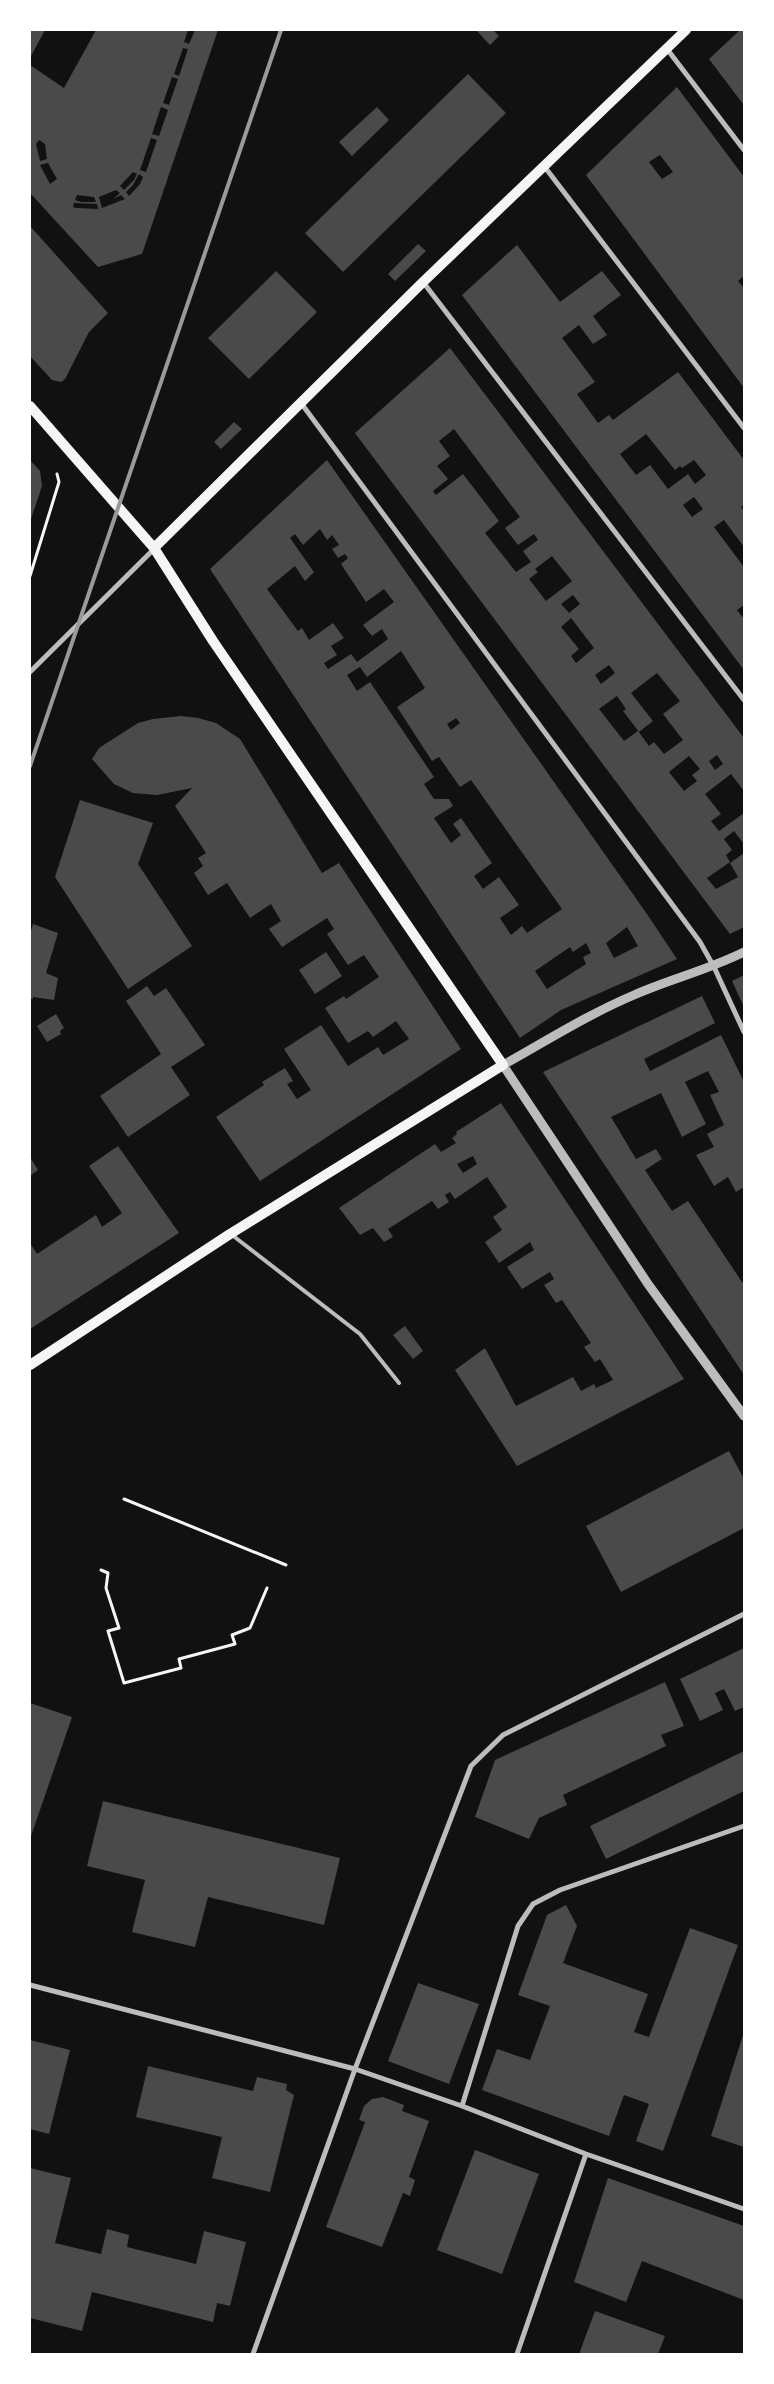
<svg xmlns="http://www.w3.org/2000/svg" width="774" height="2384" font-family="'Zilla Slab',serif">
	<rect width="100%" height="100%" fill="#111"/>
	<path fill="#4a4a4a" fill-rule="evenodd" d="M30,30H45L30,58Z
		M96,30H188L184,42L189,44L195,30H218L142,254L98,267L30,193V65L64,88ZM183,48L188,49L179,76L174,74ZM172,77L178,79L169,105L163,103ZM161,107L168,110L159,136L152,134ZM151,138L157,140L146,172L140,170ZM39,140L45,144L47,159L40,161L36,144ZM48,163L57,179L50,184L40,165ZM133,172L137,174L134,180L124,190L120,186ZM139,174L143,177L140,184L129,196L126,192L133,185ZM116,190L120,193L113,199L121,195L125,199L102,208L99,197ZM77,195L94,197L96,202H81L75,200ZM74,203L97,204L98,209L76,208L73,207Z
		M476,30H493L499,36L490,45Z
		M740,30H744L743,104L709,59Z
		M468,74L506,113L343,272L305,233Z
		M677,87L744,177V276L738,281L744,288V388L586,175ZM660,155L673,172L662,179L649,162Z
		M377,107L389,120L352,156L339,142Z
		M30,226L108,313L89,332L65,379L61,382L52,380L30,356Z
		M418,244L426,251L395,281L388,274Z
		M517,245L560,302L602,271L621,295L593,316L607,335L593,344L579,325L562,338L595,382L577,394L598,423L609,415L613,420L678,372L744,460V504L741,507L744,511V547L724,520L714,527L744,567V605L737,610L744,619V670L462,295ZM646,434L675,470L680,466L682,468L694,460L706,475L695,484L688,474L668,489L650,465L636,475L620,454ZM694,497L703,509L692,517L683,505Z
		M276,271L317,312L249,379L208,338Z
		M450,348L744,738V791L731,774L705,794L721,814L711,821L719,831L744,813V844L734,831L724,839L732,850L726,855L730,862L707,878L716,889L738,877L730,863L744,853V927L730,934L355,433ZM454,429L520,517L505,528L518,545L534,534L538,540L523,551L531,562L516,572L485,533L499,521L463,474L436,495L433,491L448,479L437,466L450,456L439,441ZM552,556L572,581L546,601L529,579L538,572L535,569ZM573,595L580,604L569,613L561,604ZM571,618L594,648L576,663L571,656L579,649L561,627ZM609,665L615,673L601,684L595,675ZM657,673L680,701L663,714L683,740L664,754L654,742L649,746L638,731L624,741L599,709L617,696L626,709L623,711L639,732L653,721L631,693ZM717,755L723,764L715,770L709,761ZM689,756L700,769L692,775L697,781L684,791L669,772Z
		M234,422L242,429L221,449L214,442Z
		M30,460L40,471L42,486L30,522Z
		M327,460L647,914L677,959L561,1010L520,1038L210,569ZM320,529L327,540L332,535L339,545L332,549L338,558L345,554L348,558L341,564L366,602L384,589L394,602L363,625L372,636L382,629L388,639L357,662L351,654L328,669L324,663L337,655L331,646L344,638L333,623L309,640L302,628L298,631L267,589L295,566L305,581L314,572L290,538L295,534L303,545ZM401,651L425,688L397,707L432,761L439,757L460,787L471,780L562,909L527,933L522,926L511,935L500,918L519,905L499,877L483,889L474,876L492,863L461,818L453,824L461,835L451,843L434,818L453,806L449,799H434L424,784L434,777L370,682L357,691L347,675L360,667L367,677ZM456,718L460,723L451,730L447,724ZM627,927L638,946L614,958L606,943ZM586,943L591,953L583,957L586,964L547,989L535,971L570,947L573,952Z
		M181,716L198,718L216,723L240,739L322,873L339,863L461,1049L260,1181L216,1117L264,1085L262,1082L285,1068L293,1081L287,1084L297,1099L311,1090L284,1049L321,1025L348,1066L378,1047L383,1055L409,1039L396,1021L373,1037L368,1031L348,1043L325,1008L344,996L346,999L379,977L364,955L348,965L327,934L334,929L327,918L282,947L269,929L281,921L271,904L250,918L227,883L208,895L194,873L203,866L198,858L206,853L175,806L192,788L157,795L133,793L114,784L92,759L99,748L138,723L153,719Z
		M80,800L153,823L138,864L192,946L128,989L55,877Z
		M33,924L58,933L46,973L58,978L54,1000L33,997V999H30V934Z
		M326,952L342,976L315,994L299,970Z
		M744,975V1007L732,981Z
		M147,986L154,996L166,988L205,1045L171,1067L190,1095L128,1137L100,1096L161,1054L126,1001Z
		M702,996L715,1023L644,1059L650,1071L721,1035L744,1082V1187L736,1192L728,1177L714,1186L696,1155L714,1147L707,1134L724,1125L710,1095L719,1092L708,1071L685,1082L706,1124L682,1137L661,1093L611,1117L636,1159L656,1149L662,1159L645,1170L672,1211L688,1201L744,1285V1375L543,1072Z
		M56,1014L64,1028L60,1031L61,1034L47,1042L37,1026Z
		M501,1103L684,1379L517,1466L455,1370L485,1348L516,1406L573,1377L581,1391L594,1384L596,1388L613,1380L600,1359L595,1362L584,1347L591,1343L562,1300L556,1303L544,1285L554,1279L550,1272L522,1289L507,1267L534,1250L530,1242L499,1263L485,1242L502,1230L493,1217L507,1207L487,1177L455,1199L450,1192L445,1195L449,1202L438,1209L432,1201L388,1229L393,1237L384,1242L373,1228L360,1235L339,1208L435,1144L441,1152L456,1143L452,1138L457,1134L456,1132ZM473,1156L477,1164L463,1173L457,1164Z
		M118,1146L179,1233L30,1329V1243L37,1254L96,1215L102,1227L122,1213L89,1166Z
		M30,1157L38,1170L30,1176Z
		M405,1326L423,1351L413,1359L393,1335Z
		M729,1451L744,1479V1528L621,1592L586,1526Z
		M744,1648V1707L735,1711L724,1689L715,1693L723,1710L700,1721L680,1679Z
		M665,1682L684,1726L661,1735L666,1746L563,1795L567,1805L539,1818L529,1839L475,1817L495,1760Z
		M30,1703L72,1717L30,1839Z
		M744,1751V1791L606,1859L590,1826Z
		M103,1801L340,1858L324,1925L208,1897L195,1947L132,1932L145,1880L87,1866Z
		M566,1905L577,1926L563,1963L648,1994L634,2032L649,2037L690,1928L738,1945L663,2151L636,2141L649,2104L624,2095L609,2136L482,2090L497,2049L530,2060L550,2006L518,1995L547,1915Z
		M418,1983L479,2004L449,2084L388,2061Z
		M744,2032V2147L711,2136Z
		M30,2040L70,2050L49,2134L30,2129Z
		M148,2066L253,2091L257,2077L287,2084L286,2090L294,2095L270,2192L212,2178L222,2137L136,2117Z
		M383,2097L404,2105L402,2111L429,2121L409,2177L415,2180L410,2196L403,2193L382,2247L326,2227L365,2122L359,2120L364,2106L372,2099Z
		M475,2150L539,2174L502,2274L437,2250Z
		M30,2168L71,2178L55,2243L101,2254L107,2229L129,2235L127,2247L196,2264L204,2231L246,2242L230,2306L217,2303L213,2322L92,2292L82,2331L30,2318Z
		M608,2178L744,2226V2300L642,2261L626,2302L574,2282Z
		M595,2311L665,2336L658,2354H579Z"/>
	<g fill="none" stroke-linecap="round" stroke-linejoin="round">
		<path stroke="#f5f5f5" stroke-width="3" d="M30,576L59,482L57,474
			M124,1499L286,1565
			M101,1570L108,1573L106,1588L119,1628L108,1631L124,1683L181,1668L179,1659L235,1644L232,1635L250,1628L267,1588"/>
		<path stroke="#bcbcbc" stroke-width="4" d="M232,1235L360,1334L399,1383"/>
		<path stroke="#bcbcbc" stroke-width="5" d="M667,49L744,150
			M544,166L744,428
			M423,282L744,700
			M301,403L700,942L714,967L744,1032
			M30,672L154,549
			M30,1985L355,2069L462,2106L586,2154L744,2209
			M462,2106L518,1926L533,1904L560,1890L744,1826
			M253,2354L355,2069L471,1766L503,1735L744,1614
			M517,2354L586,2154"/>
		<path stroke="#bcbcbc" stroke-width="9" d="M744,952C708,970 670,979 634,995C589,1014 546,1041 503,1065L648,1284L744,1416"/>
		<path stroke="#f5f5f5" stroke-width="10" d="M30,406L154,548L213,641L503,1065L230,1234L30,1365
			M154,548L423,282L686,30"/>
		<path stroke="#9a9a9a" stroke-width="4" d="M30,766L281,30"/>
	</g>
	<rect width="774" height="2384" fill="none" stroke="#ffffff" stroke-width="62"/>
</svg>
